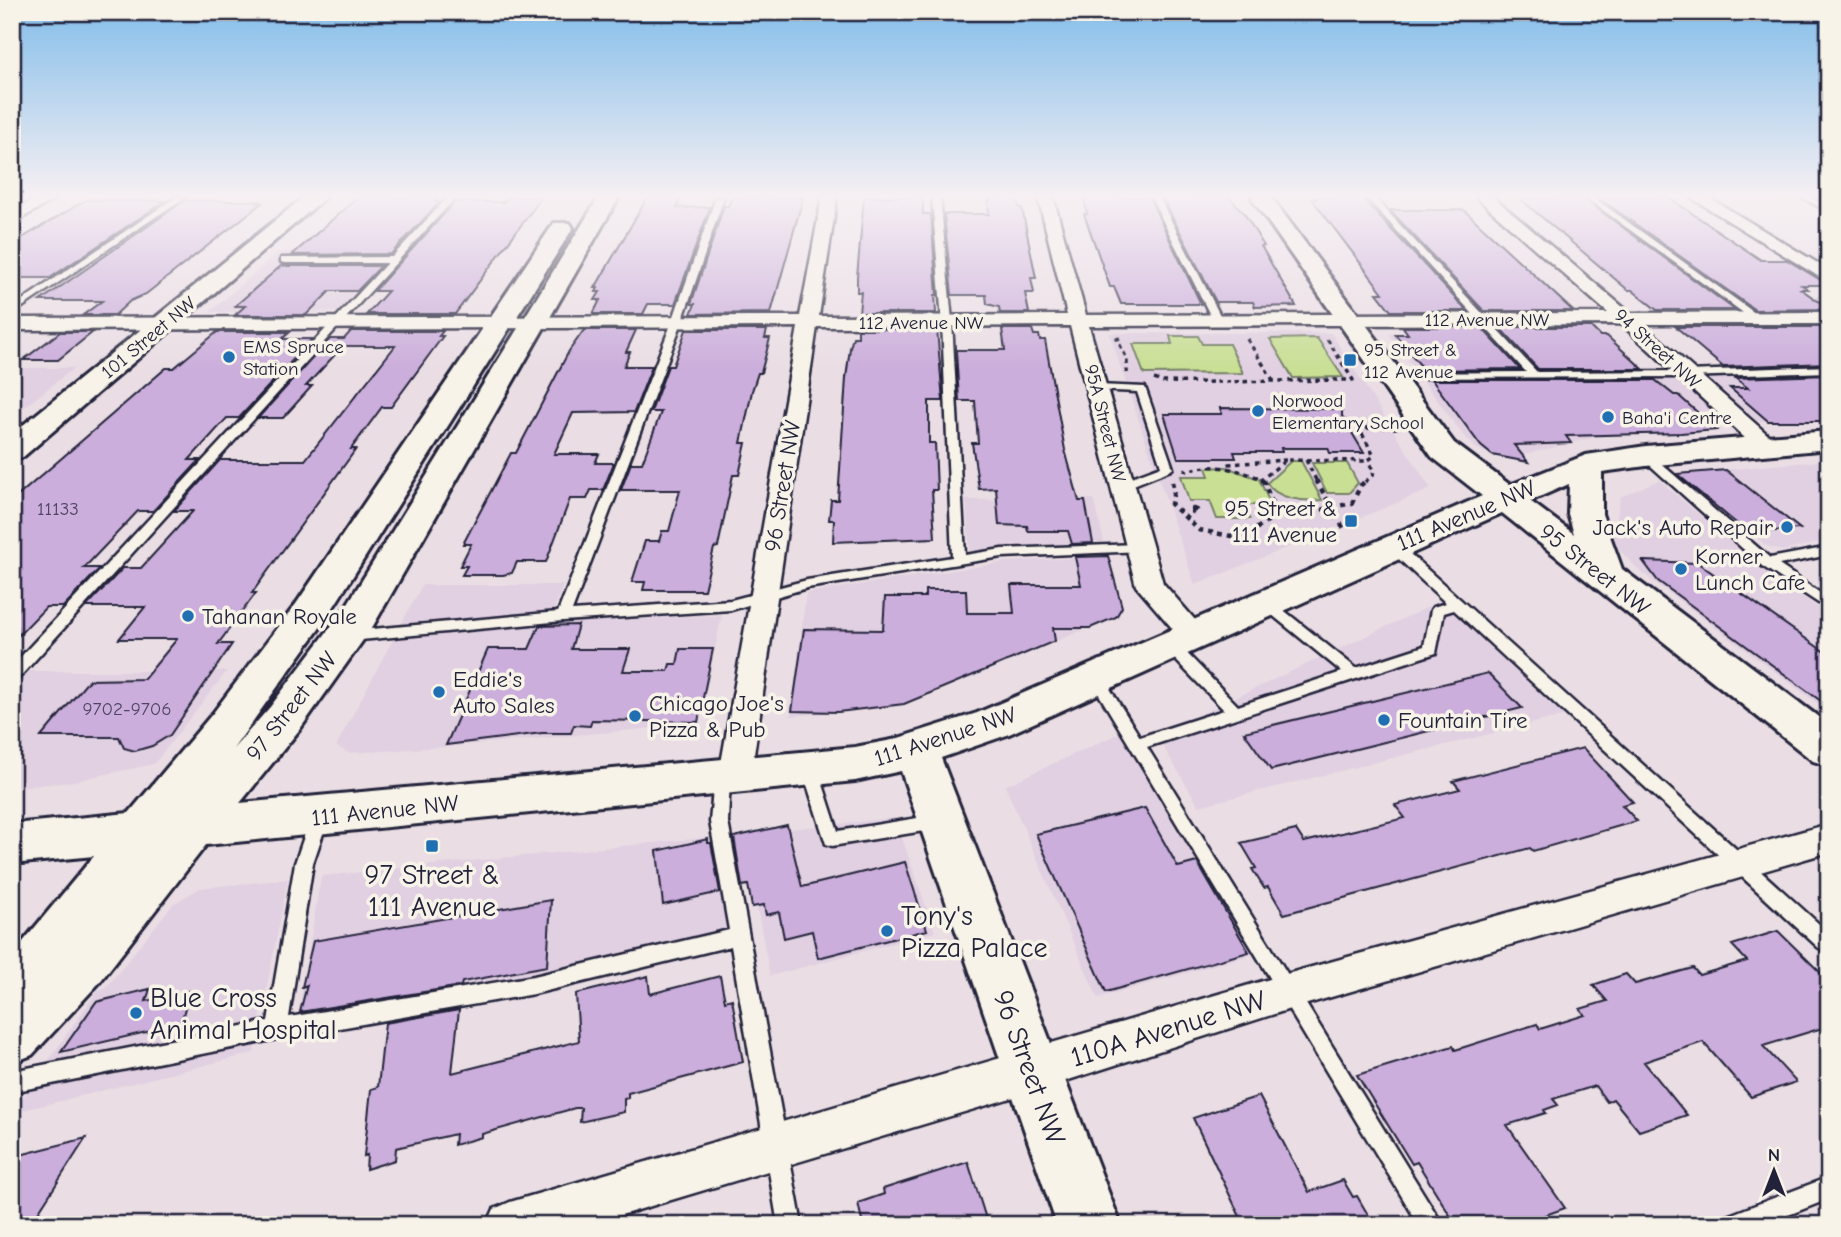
<svg xmlns="http://www.w3.org/2000/svg" width="1841" height="1237" font-family="'Comic Neue',sans-serif">
	<rect width="100%" height="100%" fill="#eadee4"/>
	<filter id="ink" filterUnits="userSpaceOnUse"><feTurbulence type="fractalNoise" baseFrequency=".0143" numOctaves="2"/><feDisplacementMap in="SourceGraphic" scale="14" xChannelSelector="R" yChannelSelector="G"/><feConvolveMatrix kernelMatrix="1 2 1 2 8 2 1 2 1" color-interpolation-filters="sRGB"/></filter>
	<g filter="url(#ink)">
		<path fill="#e1d0e1" d="M398,251L343,312H210L278,252Z
			M1109,333H1331L1431,489L1195,585Z
			M1496,333L1540,378L1663,379L1829,372V415L1596,437L1506,459L1477,449L1463,435L1389,334Z
			M12,368H74L12,417Z
			M1829,460V540L1783,551L1766,546L1678,474Z
			M1659,480L1766,572L1829,615V712L1641,572L1613,544L1620,497Z
			M1094,499L1104,542L1002,548L970,553L966,500Z
			M1107,556L1120,615L898,706L791,716L806,593L1006,562Z
			M422,585H563L549,623L722,615L699,724L444,747L349,753L336,746Z
			M1445,599L1570,714L1199,806L1156,735Z
			M12,671H227L154,764L69,782L12,788Z
			M1124,731L1253,954L1098,998L1005,786Z
			M895,818L935,932L770,976L743,834Z
			M712,837L728,929L560,970L298,1015L321,876Z
			M288,879L254,1053L12,1113L97,991L105,989L173,904L200,888Z"/>
		<path fill="#c8df94" stroke="#758068" stroke-width="2" d="M1170,336H1198L1202,344H1229L1243,373L1144,374L1133,344H1172Z
			M1317,338L1343,377L1293,378L1270,339Z
			M1291,461H1301L1322,500C1304,502 1276,499 1267,483Z
			M1312,463H1347L1358,483L1349,493H1327Z
			M1226,467L1259,479L1271,505H1245L1250,519H1217L1210,501H1189L1181,476H1209L1206,468Z"/>
		<path fill="#cbaedb" stroke="#22223b" stroke-width="2" d="M358,197H439L434,202H440L391,254L292,255Z
			M508,197H542L455,314H367L388,291H374L455,202H504Z
			M676,197L681,198L677,208L710,207L675,304H648L643,314H593L600,300H595L600,292H596L598,288H595L647,198Z
			M732,197L803,198L771,313L691,314L695,304H691L724,206H728Z
			M864,197H923V214H931L937,295H935L936,313H859L861,292H857V277Z
			M990,197H1016L1019,208H1022L1036,278H1031L1034,293H1025L1029,313H1000L999,307L987,304L986,295H952L944,214H989L988,201H991Z
			M1084,197H1149L1201,304H1121L1114,287H1110L1084,214H1087Z
			M1162,197H1229L1244,213L1264,246H1261L1296,306L1255,307L1253,302H1216Z
			M1314,197L1363,199L1467,311H1391L1377,293H1383L1312,199H1316Z
			M1668,197L1761,260H1787L1829,285H1802L1808,289H1801L1829,309L1755,310L1599,198Z
			M1519,198H1583L1735,310H1657L1632,290H1628Z
			M86,200L165,201L50,278H12V244Z
			M184,201H261L258,203H262L146,294L130,301L115,315H83L102,301H40Z
			M1390,210H1464L1573,311H1484Z
			M282,265L284,266H381L357,291H330L306,315H235L245,306H235Z
			M1403,327H1481L1520,369L1424,370L1395,334H1408Z
			M1499,327H1591L1600,336H1607L1643,369H1538Z
			M1676,327H1829V363L1723,367Z
			M858,329H937L943,401H929V443H935L937,490H932L935,538L833,542L834,520H829L831,500H838L846,378L850,348L853,337H858Z
			M1002,329H1032L1034,335H1039L1040,340H1045L1065,450L1079,501H1085L1093,543L1072,544L1068,531H1028L1027,526L999,525L996,488L979,489L972,443H978L975,401H959L956,350H1005Z
			M584,330H636L626,352H630L624,366H652L634,412L573,413L554,454H599L595,463H614L603,490H591L587,499H570L546,562H517L512,573L503,575H462L467,566H460L471,544H463L511,453H516L569,351Z
			M686,330H767L765,338H770L761,373H758L752,391L741,443H746L739,475H733L718,547L714,548L704,590H643L645,582H632L645,541H659L662,531H669L680,490H621L631,463H642L661,412H651L668,366H673Z
			M351,331H443L439,336H443L391,407H382L351,449H356L252,593H256L218,644H232L170,735L152,746L135,751L124,748L119,737H41L89,680L144,679L177,639H119L145,607H86L123,568H141L193,511H174L220,460H305L395,346H343L306,386H312L283,418H258L330,339H344Z
			M60,332H93L58,360H23Z
			M217,332H290L282,339H312L239,418H227L189,460H200L153,511H138L84,568H100L63,607H46L12,642V501L166,368H174Z
			M1829,375V421H1768L1730,388H1748L1735,378Z
			M1432,380H1655L1674,395H1678L1717,430L1681,433L1566,436L1571,443L1514,445L1528,462L1492,455L1481,446Z
			M1220,408L1342,409V416L1364,453H1330L1328,448H1281L1282,452H1234L1236,458H1178L1164,414H1222Z
			M1726,470L1800,529L1748,533L1677,474Z
			M1108,556L1122,607L1116,617L1090,628H1053L1055,641L904,704L838,712L792,711L804,629L883,630L885,597H925V590H966L967,613H1014L1011,585H1081L1075,557Z
			M1643,561L1698,563L1829,655V707L1658,581Z
			M578,625L571,649H630L623,671H668L670,664H677L680,649H713L698,722L592,720L590,726L574,725L571,733H542L446,745L488,649H529L539,626Z
			M1488,673L1522,708L1271,770L1244,732Z
			M1583,748L1633,802L1622,805L1637,821L1533,851L1530,848L1284,914L1268,887L1264,888L1252,869L1256,868L1241,843L1296,830L1304,842L1405,818L1395,805L1460,789L1453,781Z
			M1145,808L1178,867L1197,862L1249,952L1106,992L1036,834Z
			M787,825L802,887L905,862L927,930L818,958L812,931L784,938L779,912L766,915L764,905L752,907L748,885L742,886L734,837Z
			M708,839V843H711L720,892L663,905L657,851Z
			M551,900L547,966L462,982L461,986L300,1012L307,985L302,987L313,941Z
			M1778,931L1829,981V1026L1763,1046L1796,1082L1751,1097L1703,1042L1644,1062L1687,1115L1639,1131L1613,1099L1607,1102L1595,1086L1553,1099L1558,1105L1544,1110L1546,1113L1507,1125L1565,1208L1518,1225H1456L1417,1162L1412,1164L1357,1075L1453,1046L1455,1050L1537,1024L1540,1029L1585,1015L1580,1009L1607,1001L1593,985L1626,974L1635,984L1693,968L1699,975L1747,961L1732,945Z
			M648,976L650,994L720,976L725,1001L732,999L743,1062L628,1093V1098L624,1099V1112L580,1122L581,1108H575L482,1134V1137L454,1145L455,1134L396,1148L395,1160L366,1169L367,1155L364,1156L371,1089L378,1087L385,1023L459,1010L452,1073L579,1041L576,994Z
			M150,989L146,1001L189,991L181,1024L61,1052L96,1002Z
			M1259,1096L1309,1192L1343,1180L1353,1197L1357,1196L1374,1225H1244L1193,1118Z
			M86,1138L30,1225H12V1157Z
			M968,1162L988,1225H863L858,1203L884,1194L883,1189Z"/>
		<g fill="none" stroke-linecap="round" stroke-linejoin="round">
			<g stroke="#22223b" stroke-width="5">
				<path id="lane" d="M176,197H185L12,314V307Z
					M448,197H456L17,680L12,681V666L387,263H284L281,262V258L392,257Z
					M716,197H724L682,322L572,611L731,600L807,580L952,557L942,321L932,197H940L952,321L965,555L1002,549L1138,544L1144,548L1143,551L1002,557L807,588L731,610L563,621L350,641L345,639L343,636L350,631L558,612L672,322Z
					M1151,197H1159L1223,321L1221,323L1213,321Z
					M1366,197H1374L1537,372L1686,371L1829,366V372L1686,377L1385,378V374L1389,373L1526,372Z
					M1585,197H1593L1759,316V320H1753Z
					M1801,197H1810L1829,207V212Z
					M1097,385L1145,387L1173,468L1171,470L1126,488H1118L1116,485L1118,482L1161,466L1137,392L1093,390L1092,388Z
					M1646,453L1650,454L1770,558L1829,547V555L1779,565L1829,599V610L1762,566L1642,458V454Z
					M1393,542L1398,543L1829,933V953L1822,951L1454,610L1444,613L1436,653L1147,747L1443,1225H1419L1089,678L1091,674H1101L1140,737L1224,710L1165,649L1163,645L1165,641H1175L1238,706L1342,672L1261,606L1259,603L1261,600H1271L1356,668L1424,646L1431,610L1433,607L1446,603L1388,549L1387,546L1388,543Z
					M810,763L816,765L818,769L838,831L936,815L942,817L945,822L942,827L936,829L832,846L826,844L802,769L804,765Z
					M722,771L728,772L730,777L728,822L802,1225H778L731,946L534,994L277,1039L12,1092V1071L268,1021L295,863L310,819L313,814L319,812L325,814L328,819L313,863L289,1017L534,976L729,930L710,822L714,777L716,772Z
					M1829,1177V1199L1763,1225H1721L1724,1217Z"/>
			</g>
			<g stroke="#22223b" stroke-width="5">
				<path id="street" d="M40,197H58L12,224V212Z
					M822,197H837L819,316L1067,315L1038,197H1053L1086,315L1608,313L1476,197H1493L1630,313L1829,312V324H1643L1775,441L1778,446L1775,451H1759L1621,324L1089,326L1163,583L1208,635L1204,642L1194,645L1184,642L1136,586L1070,326L817,327L751,775L747,784L735,788L723,784L719,775L798,327L12,330V318L800,316Z
					M1690,197H1708L1829,270V283Z
					M1829,824V852L1290,1009L1031,1092L588,1225H487L494,1209L510,1202L1290,973Z"/>
			</g>
			<g stroke="#22223b" stroke-width="6">
				<path id="secondary" d="M304,197H326L23,457L12,459V434Z
					M599,197H619L373,626L300,729L240,803L855,747L892,740L977,713L1482,496L1432,457L1251,197H1271L1454,443L1510,485L1586,455L1646,446L1829,431V449L1646,466L1602,472V514L1622,569L1829,725V766L1813,761L1502,513L1007,735L941,758L1121,1225H1057L901,771L855,781L206,845L99,983L32,1055L12,1063V955L94,856L12,864V824L129,813L213,713L296,604L554,223H570L573,228L324,622L233,749L270,707L345,608ZM1569,484L1568,514L1574,534L1530,501Z"/>
			</g>
			<path stroke="#22223b" stroke-width="3.5" stroke-dasharray="4.5 4.5" stroke-linecap="butt" d="M1120,338L1117,339L1127,359V373
				M1247,339L1273,380
				M1154,379L1163,382C1227,383 1289,380 1353,380L1327,339
				M1306,460L1317,482
				M1228,464L1286,460
				M1184,469L1187,471C1214,462 1236,469 1262,479
				M1263,482L1262,479L1286,460L1367,461L1374,456L1359,428H1398
				M1365,482L1373,475L1374,470L1367,461"/>
			<path stroke="#22223b" stroke-width="4.5" stroke-dasharray="5 5" stroke-linecap="butt" d="M1263,480L1277,515
				M1316,480L1344,529
				M1172,482L1174,491L1171,504L1199,530L1231,536L1251,532L1277,515H1297L1352,503L1361,485L1367,480
				M1193,509L1197,510L1198,512H1193Z"/>
			<use href="#lane" fill="#f7f3e8" fill-rule="evenodd"/>
			<use href="#street" fill="#f7f3e8" fill-rule="evenodd"/>
			<use href="#secondary" fill="#f7f3e8" fill-rule="evenodd"/>
		</g>
	</g>
	<linearGradient id="sky" x2="0" y2="1"><stop stop-color="#83bdea"/><stop offset="0.53" stop-color="#f6f0f3"/><stop offset="1" stop-color="#f6f0f3" stop-opacity="0"/></linearGradient>
	<rect width="1841" height="370" fill="url(#sky)"/>
	<g fill="#1f6fb2" stroke="#f7f3e8" stroke-width="2.5">
		<circle cx="229" cy="357" r="7"/>
		<rect x="1343" y="353" width="14" height="14" rx="3.5"/>
		<circle cx="1258" cy="411" r="7"/>
		<circle cx="1608" cy="417" r="7"/>
		<rect x="1344" y="514" width="14" height="14" rx="3.5"/>
		<circle cx="1787" cy="527" r="7"/>
		<circle cx="1681" cy="569" r="7"/>
		<circle cx="188" cy="616" r="7"/>
		<circle cx="439" cy="692" r="7"/>
		<circle cx="635" cy="716" r="7"/>
		<circle cx="1384" cy="720" r="7"/>
		<rect x="425" y="839" width="14" height="14" rx="3.5"/>
		<circle cx="887" cy="931" r="7"/>
		<circle cx="136" cy="1013" r="7"/>
	</g>
	<g text-anchor="middle" stroke-width="7" stroke-linejoin="round" paint-order="stroke">
		<g font-size="19" fill="#22223b" stroke="#f7f3e8">
			<text x="1487" y="326">112 Avenue NW</text>
			<text x="921" y="329">112 Avenue NW</text>
			<text transform="translate(148 337) rotate(-40)" y="7">101 Street NW</text>
			<text transform="translate(1658 348) rotate(42)" y="7">94 Street NW</text>
			<text transform="translate(1106 423) rotate(76)" y="7">95A Street NW</text>
		</g>
		<g font-size="19" fill="#22223b" stroke="#f7f3e8" text-anchor="start">
			<text x="243" y="353">EMS Spruce<tspan x="243" dy="22">Station</tspan></text>
			<text x="1364" y="356">95 Street &amp;<tspan x="1364" dy="22">112 Avenue</tspan></text>
			<text x="1272" y="407">Norwood<tspan x="1272" dy="22">Elementary School</tspan></text>
			<text x="1622" y="424">Baha'i Centre</text>
		</g>
		<g font-size="19" fill="#4c4563">
			<text x="58" y="515">11133</text>
			<text x="127" y="715">9702-9706</text>
		</g>
		<g font-size="23" fill="#22223b" stroke="#f7f3e8">
			<text transform="translate(782 486) rotate(-81)" y="8">96 Street NW</text>
			<text transform="translate(1466 515) rotate(-23)" y="8">111 Avenue NW</text>
			<text transform="translate(1595 569) rotate(38)" y="8">95 Street NW</text>
			<text transform="translate(291 706) rotate(-52)" y="8">97 Street NW</text>
			<text transform="translate(945 736) rotate(-18)" y="8">111 Avenue NW</text>
			<text transform="translate(385 810) rotate(-6)" y="8">111 Avenue NW</text>
		</g>
		<g font-size="23" fill="#22223b" stroke="#f7f3e8" text-anchor="start">
			<text x="1337" y="516" text-anchor="end">95 Street &amp;<tspan x="1337" dy="26">111 Avenue</tspan></text>
			<text x="1773" y="535" text-anchor="end">Jack's Auto Repair</text>
			<text x="1695" y="564">Korner<tspan x="1695" dy="26">Lunch Cafe</tspan></text>
			<text x="202" y="624">Tahanan Royale</text>
			<text x="453" y="687">Eddie's<tspan x="453" dy="26">Auto Sales</tspan></text>
			<text x="649" y="711">Chicago Joe's<tspan x="649" dy="26">Pizza &amp; Pub</tspan></text>
			<text x="1398" y="728">Fountain Tire</text>
		</g>
		<g font-size="28" fill="#22223b" stroke="#f7f3e8" text-anchor="start">
			<text x="432" y="884" text-anchor="middle">97 Street &amp;<tspan x="432" dy="32">111 Avenue</tspan></text>
			<text x="901" y="925">Tony's<tspan x="901" dy="32">Pizza Palace</tspan></text>
			<text x="150" y="1007">Blue Cross<tspan x="150" dy="32">Animal Hospital</tspan></text>
		</g>
		<g font-size="28" fill="#22223b" stroke="#f7f3e8">
			<text transform="translate(1168 1028) rotate(-17)" y="10">110A Avenue NW</text>
			<text transform="translate(1030 1067) rotate(70)" y="10">96 Street NW</text>
		</g>
	</g>
	<rect width="1841" height="1237" fill="none" stroke="#f7f3e8" stroke-width="42"/>
	<rect x="21" y="21" width="1799" height="1195" fill="none" stroke="#22223b" stroke-width="2.5" filter="url(#ink)"/>
	<g transform="translate(1774 1171)" stroke="#f7f3e8" stroke-width="5" paint-order="stroke">
	<path d="M0-5L12 26L0 18L-12 26Z" fill="#22223b"/>
	<text y="-10" font-size="19" font-weight="bold" text-anchor="middle" fill="#22223b">N</text>
	</g>
</svg>
